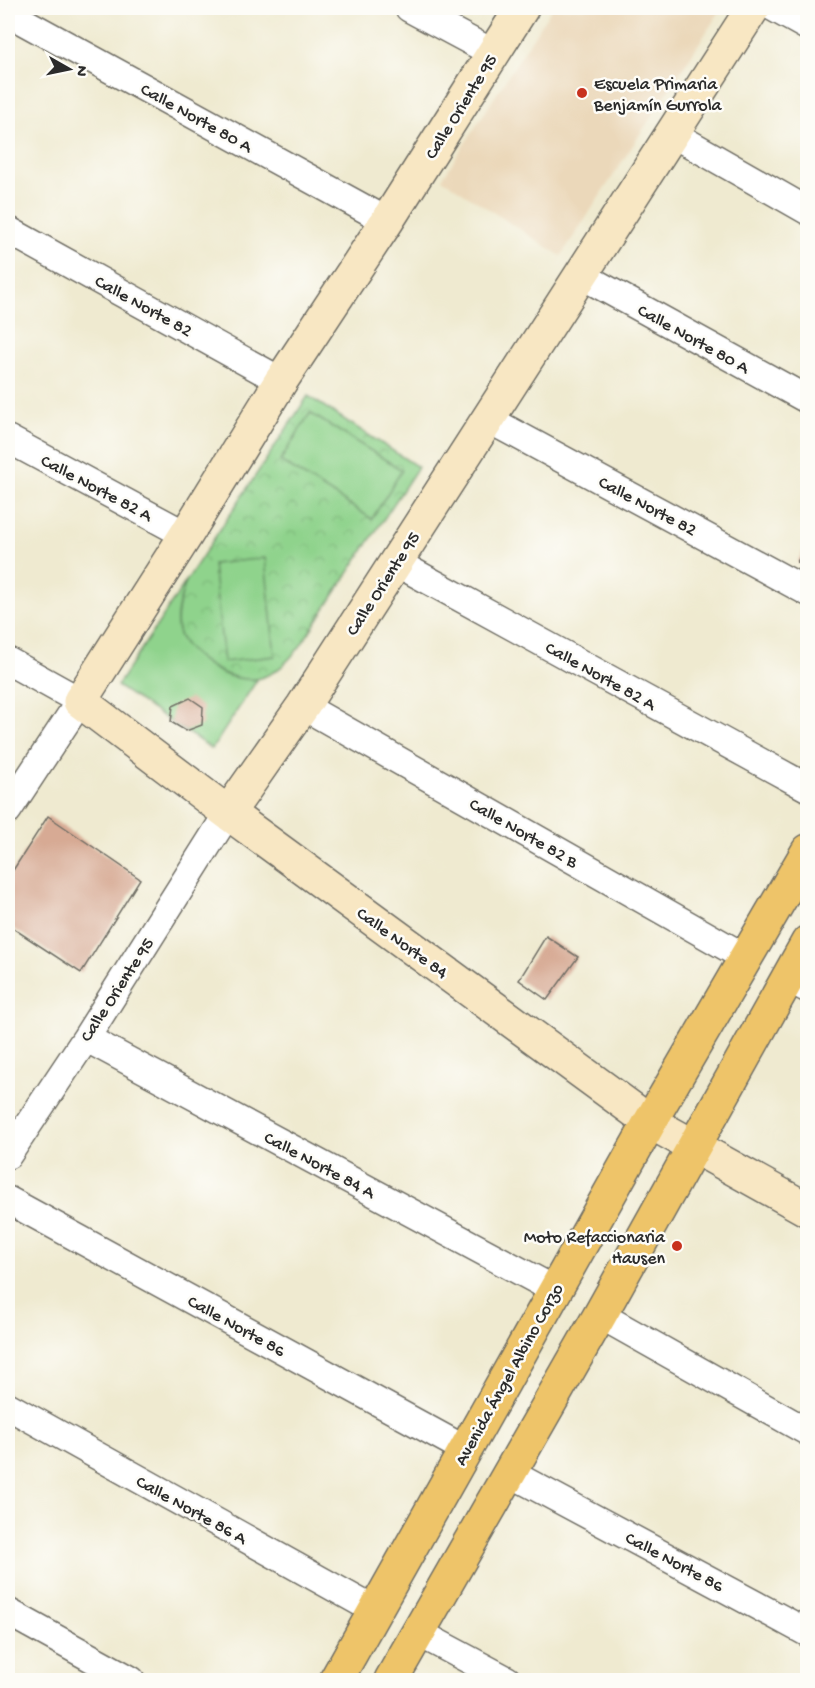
<svg xmlns="http://www.w3.org/2000/svg" width="815" height="1688" font-family="'Gochi Hand',sans-serif">
	<defs>
		<pattern id="park-crowns" width="20" height="18" patternUnits="userSpaceOnUse" patternTransform="scale(1.5)"><rect width="20" height="18" fill="#8fd38c"/><path d="M2 6a3 3 0 1 1 6 0M12 15a3 3 0 1 1 6 0" fill="none" stroke="#7cb579"/></pattern>
	</defs>
	<rect width="100%" height="100%" fill="#fdfcf7"/>
	<filter id="ink" filterUnits="userSpaceOnUse"><feTurbulence type="fractalNoise" baseFrequency=".0167" numOctaves="2"/><feDisplacementMap in="SourceGraphic" scale="12" xChannelSelector="R" yChannelSelector="G"/><feConvolveMatrix kernelMatrix="1 2 1 2 8 2 1 2 1" color-interpolation-filters="sRGB"/></filter>
	<filter id="wash" filterUnits="userSpaceOnUse"><feTurbulence type="fractalNoise" baseFrequency=".008" numOctaves="4" result="noise"/><feDisplacementMap in="SourceGraphic" scale="24" xChannelSelector="R" yChannelSelector="G"/><feGaussianBlur stdDeviation="1.35" result="paint"/><feColorMatrix in="noise" values="0 0 0 0 0 0 0 0 0 0 0 0 0 0 0 0 0 1.4 0 .05"/><feComposite in="paint" operator="in"/></filter>
	<g filter="url(#wash)">
		<rect width="100%" height="100%" fill="#efead0"/>
		<path fill="#ebd8ba" d="M552,8H722L561,256L442,179Z"/>
		<path fill="url(#park-crowns)" stroke="#5d7f5c" stroke-width="1.5" d="M308,396L418,467L299,648C287,662 279,672 260,678C235,687 183,656 178,631C175,613 181,597 186,581Z"/>
		<path fill="#8fd38c" stroke="#5d7f5c" stroke-width="1.5" d="M310,413L402,470L372,519L280,461Z
			M265,558L275,656L224,662L213,564Z
			M186,581C181,597 174,614 178,631C182,649 213,671 229,676C238,679 248,679 257,680L212,749L117,686Z"/>
		<g id="blocks">
			<path fill="#d7aa94" d="M808,544V568L797,562Z
				M190,698L203,707L202,725L186,731L171,722L173,706Z
				M48,816L140,879L81,973L8,925V878Z
				M546,936L578,957L547,1000L519,980Z"/>
		</g>
	</g>
	<g filter="url(#ink)">
		<use href="#blocks" fill-opacity="0" stroke="#706e65" stroke-width="1.5"/>
		<g fill="none" stroke-linecap="round" stroke-linejoin="round">
			<g stroke="#706e65" stroke-width="30">
				<path id="street" d="M409,8L493,53
					M774,8L808,27
					M8,13L387,221
					M671,133L808,211
					M8,230L281,381
					M581,275L808,400
					M488,419L808,592
					M8,439L186,535
					M395,562L808,788
					M8,661L80,701L8,810
					M303,706L746,958
					M787,978L808,989
					M86,1038L555,1290
					M8,1155L86,1038L228,813
					M8,1200L466,1450
					M600,1315L808,1432
					M8,1406L376,1611
					M510,1473L808,1633
					M8,1612L131,1680
					M419,1633L507,1680"/>
			</g>
			<g stroke="#706e65" stroke-width="36">
				<path id="secondary" d="M522,8L387,221L281,381L186,535L80,701L228,813L650,1122L808,1210
					M228,813L303,706L753,8"/>
			</g>
			<g stroke="#706e65" stroke-width="36">
				<path id="primary" d="M336,1680L650,1122L808,851
					M391,1680L600,1315L808,942"/>
			</g>
			<use href="#street" stroke="#fff" stroke-width="27"/>
			<use href="#secondary" stroke="#f8e7c3" stroke-width="33"/>
			<use href="#primary" stroke="#eec469" stroke-width="33"/>
		</g>
	</g>
	<g fill="#c8321e" stroke="#fdfcf7" stroke-width="2">
		<circle cx="582" cy="93" r="6"/>
		<circle cx="677" cy="1246" r="6"/>
	</g>
	<g text-anchor="middle" stroke-width="5" stroke-linejoin="round" paint-order="stroke">
		<g font-size="18" fill="#2b2b2b" stroke="#fdfcf7" text-anchor="start">
			<text x="594" y="89">Escuela Primaria<tspan x="594" dy="21">Benjamín Gurrola</tspan></text>
			<text x="665" y="1242" text-anchor="end">Moto Refaccionaria<tspan x="665" dy="21">Hausen</tspan></text>
		</g>
		<g font-size="18" fill="#2b2b2b" stroke="#fdfcf7">
			<text transform="translate(460 106) rotate(-58)" y="6">Calle Oriente 95</text>
			<text transform="translate(197 117) rotate(29)" y="6">Calle Norte 80 A</text>
			<text transform="translate(144 305) rotate(29)" y="6">Calle Norte 82</text>
			<text transform="translate(694 338) rotate(29)" y="6">Calle Norte 80 A</text>
			<text transform="translate(97 487) rotate(28)" y="6">Calle Norte 82 A</text>
			<text transform="translate(648 505) rotate(28)" y="6">Calle Norte 82</text>
			<text transform="translate(382 583) rotate(-57)" y="6">Calle Oriente 95</text>
			<text transform="translate(601 675) rotate(29)" y="6">Calle Norte 82 A</text>
			<text transform="translate(524 832) rotate(30)" y="6">Calle Norte 82 B</text>
			<text transform="translate(403 942) rotate(36)" y="6">Calle Norte 84</text>
			<text transform="translate(116 989) rotate(-57)" y="6">Calle Oriente 95</text>
			<text transform="translate(320 1164) rotate(28)" y="6">Calle Norte 84 A</text>
			<text transform="translate(237 1325) rotate(29)" y="6">Calle Norte 86</text>
			<text transform="translate(508 1374) rotate(-61)" y="6">Avenida Ángel Albino Corzo</text>
			<text transform="translate(192 1509) rotate(29)" y="6">Calle Norte 86 A</text>
			<text transform="translate(675 1561) rotate(28)" y="6">Calle Norte 86</text>
		</g>
	</g>
	<rect width="815" height="1688" fill="none" stroke="#fdfcf7" stroke-width="30"/>
	<g transform="translate(69 69) rotate(99)" stroke="#fdfcf7" stroke-width="4.5" paint-order="stroke">
	<path d="M0-4.5L10 22L0 15L-10 22Z" fill="#2b2b2b"/>
	<text y="-9" font-size="16" font-weight="bold" text-anchor="middle" fill="#2b2b2b">N</text>
	</g>
</svg>
